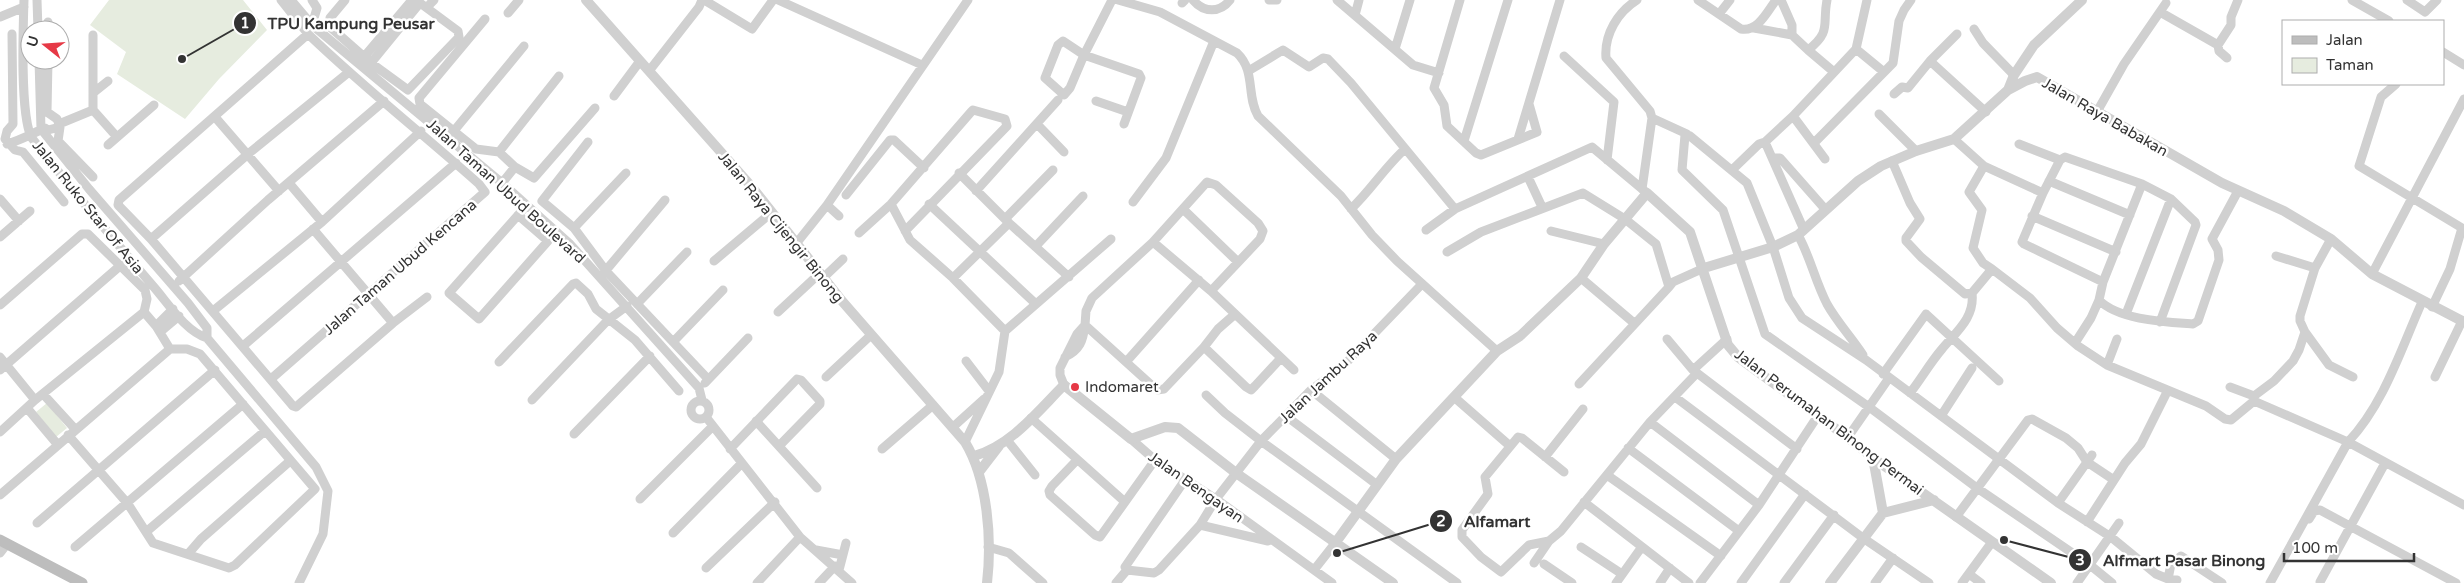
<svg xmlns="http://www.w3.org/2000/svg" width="2464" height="583" font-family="'Varela Round',sans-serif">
	<rect width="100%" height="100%" fill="#fff"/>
	<path fill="#e6ecdf" d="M109,0H243L267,30L219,79L185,119L117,74L126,52L90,25Z
		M47,403L67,428L56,437L36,412Z"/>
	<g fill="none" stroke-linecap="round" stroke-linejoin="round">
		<path stroke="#d0d0d0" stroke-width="9" d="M24,0C23,32 20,111 31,137C71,188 111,237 153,286C168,303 185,331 207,338L316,467L328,491L323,534L299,583
			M37,0L38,30
			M281,0L308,34
			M291,0L312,25L502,183L569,243L699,388L702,400
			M345,0L330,18L329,26L371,63L408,90L459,37L458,31L420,3
			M704,0L752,29L773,0
			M778,0L922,65
			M1112,0L1084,55L1070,88L1064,95L1045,78L1058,45L1063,41L1084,55L1139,74L1141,78L1124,124
			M1118,0L1160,12L1237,53C1256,71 1246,95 1258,116L1341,196L1372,235L1397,261L1497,351
			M1193,0C1204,13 1220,13 1230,0
			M1269,0H1277
			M1337,0L1413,65L1439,73
			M1460,0L1434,88L1444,105L1447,126L1476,153L1481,155L1537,132L1529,104
			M1637,0C1618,12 1604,34 1606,58L1650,111L1652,118L1642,189
			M1698,0L1741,29C1758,32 1767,12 1776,0
			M1781,0L1792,25V35L1808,50C1832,31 1822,25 1827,0
			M2352,0L2389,21
			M2407,0L2425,12L2437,0
			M1182,3L1185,0
			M430,4L434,0
			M2160,12L2218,45
			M508,13L519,0
			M1719,14L1730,0
			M1355,15L1359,0
			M0,17L24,7
			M485,19L419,98L420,104L476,149L499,152L515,167L534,178L595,108
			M312,25L317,8L312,0
			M1754,28L1792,35
			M1974,29L1983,43L2014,75
			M48,30V22
			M12,34L13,124L7,131L5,139L15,150L23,152L64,202
			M93,35V110L117,137
			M1395,49L1410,0
			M1856,49L1884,72
			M1808,50L1834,72
			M2443,52L2464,65
			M1564,56L1614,102L1607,160
			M364,57L412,0
			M2227,58L2219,51L2218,45L2231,25V17L2238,0
			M39,60L41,129L89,189L188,303L207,328V338
			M48,60L47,112L57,119L60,127L58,141L93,177
			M1930,61L1957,34
			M371,63L420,3L414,0
			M1250,70L1283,50L1309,67L1323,58L1328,59L1351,83L1455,209
			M649,71L699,7L702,0
			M2396,84L2381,97L2359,166L2462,228L2450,269L2432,307
			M93,93L108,81
			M1894,94L1902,87L1908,88L1930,61L1986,112
			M614,96L640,61
			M1096,101L1128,112
			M2098,110L2124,64L2166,3
			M1879,114L1916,151
			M215,117L279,191
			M1652,118L1687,134
			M59,124L93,110
			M1037,124L1064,152
			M453,132L524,46
			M1518,139L1560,0
			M1954,139L1984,166L2043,193L2022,242L2024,244L2103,282
			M1464,141L1508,0
			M588,142L542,201L574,228L606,271L708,379
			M1765,142L1793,116
			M1814,143L1893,63L1899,21L1904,10L1911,0
			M7,144C21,140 31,134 45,128L48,130L60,127
			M2019,144L2060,160
			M108,145L154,105
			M499,152L559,76
			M1773,158H1780L1825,209
			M1825,159L1793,116L1856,49L1867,0
			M1892,161L1910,203L1920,219L1906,238V241L1921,257L1965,294L1972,293L1992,269L2030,298L2057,328L2078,346L2107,365L2206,406L2225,419L2231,420L2254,401
			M1984,166L1969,192L1982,210L1973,248L1983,263L1992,269
			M1732,170L1759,144L1765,142L1804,230
			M959,173L1009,223L1069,277
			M1528,177L1542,207
			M2049,181L2130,215
			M289,183L322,222
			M502,183L515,167
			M2142,184L2103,282L2099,300C2118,320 2166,322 2193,324L2198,321L2219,260L2218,250L2212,239L2238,191
			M976,191L1058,100
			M2043,193L2060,160L2065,157L2142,184L2171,199L2195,222L2196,225L2160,322
			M846,195L890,140H894L924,168
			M0,199L19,221
			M1133,202L1166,158L1214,41
			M891,204L910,240L953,278L1005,331L999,372L965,442
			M929,204L1036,304
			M827,205L839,216
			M1183,209L1238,262
			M1351,209C1371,190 1385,167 1405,149
			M518,215L548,241L479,319L449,293L527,205
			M2032,216L2116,252
			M1005,219L1053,170
			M574,228L626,173
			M313,229L393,323
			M1426,230L1455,209L1592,147L1647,193
			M1551,231L1604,244
			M859,233L891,204L971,112L973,110L1005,119L1007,126L905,231
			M1798,235C1810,256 1815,281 1827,304C1837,322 1852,338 1863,355
			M0,237L30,211
			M151,239L248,154L349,72
			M1153,242L1211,291L1294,370
			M795,245L827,205L968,0
			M1036,246L1083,196
			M1447,252L1481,232L1583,193L1625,219L1656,244L1669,287L1673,282L1704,268
			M2276,256L2315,268
			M714,261L771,213
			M2372,274L2464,99
			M602,275L665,200
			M823,278L843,259
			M953,278L1009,223
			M1581,278L1634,323
			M179,281L268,200L384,101
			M637,304L687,252
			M0,305L82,234H88L145,290L147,299L144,312L156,326L170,349H187L200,354L315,489L235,565L229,568L153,543L128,504L68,435
			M213,311L322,222L421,131
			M778,312L819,274
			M2126,314L2171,199
			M1234,315L1218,329L1204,347L1246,387L1251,390L1255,386L1281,358
			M1085,325L1157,390L1164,389L1204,347
			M156,326L173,309
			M1005,331L1111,239
			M160,332L179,316
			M2305,332L2329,365L2353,377
			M1667,339L1693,370
			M673,342L723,290
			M2075,343L2091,318L2099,300
			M243,346L456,163
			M0,357L35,400
			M1065,357C1080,350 1083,341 1085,325
			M966,361L989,391
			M499,362L573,284L576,283L588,294L596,309L635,340L679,391
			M1126,362L1199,280
			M2107,365L2117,339
			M0,370L121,265
			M1697,373L1797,449
			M1883,374L1926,314L1999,381
			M826,377L871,335
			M2435,377L2462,321
			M271,379L485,192L479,184C423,134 363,87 308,34L119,200L118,205L151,239L293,406L296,407L393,323L427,297
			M705,383L748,338
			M1579,384L1669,287
			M1064,385L1060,375V368L1077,334L1085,325L1086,311L1092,298L1153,242L1207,182L1216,185L1258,223L1263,231L1260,239L1211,291
			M2230,387L2254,396
			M1311,390L1396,459
			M1910,393C1921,379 1930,363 1942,349C1956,332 1975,318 1972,293
			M43,394L75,429
			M1206,395L1225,413L1261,441L1457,583
			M1454,397L1510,446
			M1675,397L1863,538L1929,583
			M532,400L608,320L627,306
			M691 410a9 9 0 1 1 18 0a9 9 0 1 1-18 0Z
			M2254,401L2348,442L2464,505
			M2254,401V396L2274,381L2293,361L2299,350L2305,332L2300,321V316L2315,268L2331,239
			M27,408L58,445
			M1286,416L1376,484
			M1941,416L1972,368
			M706,417L800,537L852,583
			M1031,418L1125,502
			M756,421L817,488
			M1650,422L1759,505
			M953,427L984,399
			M0,432L35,400L144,312
			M574,434L650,356
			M1848,437L1889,378
			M1131,439L1155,460L1216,499L1332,583
			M1007,440L1035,475
			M1628,448L1739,531
			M730,449L797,379L801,380L820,401V404L779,446
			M882,449L933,405
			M1545,457L1583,409
			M1077,460L1052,486L1049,491L1050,495L1095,535L1100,537L1155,460
			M1564,472L1522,438L1518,437L1485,477L1488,494L1462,530V537L1481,557L1501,572L1529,545L1549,541L1561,531L1650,422L1697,373L1693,370L1727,339
			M1607,475L1721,556
			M1185,480L1125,567L1127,570L1154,573L1159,570L1200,525L1216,499L1261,441L1311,390L1345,364L1422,284
			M0,495L170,349
			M640,499L712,427
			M1584,502L1689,583
			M2058,503L2092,455
			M1956,517L2028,420L2032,419L2066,438L2078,448L2087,462L2114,480
			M2309,519L2314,511L2320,510L2456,583
			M2087,522L2125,463L2141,444L2168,390
			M37,523L215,370
			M1200,525L1268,541
			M146,532L265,431
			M673,533L741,464
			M75,547L243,404
			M988,547L1009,553L1043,583
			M1581,547L1622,574
			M816,550L843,555
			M0,553L7,544
			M188,554L201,539L290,461
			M1534,563L1549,541
			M1544,564L1572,583
			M706,568L775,502
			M839,570L846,543
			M1314,570L1336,542
			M1969,574L1981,583
			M2168,579L2171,564L2181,556L2222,583
			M2320,582L2384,465
			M757,583L800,537
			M819,583L835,566
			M1116,583L1127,570
			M1616,583L1641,548
			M1660,583L1670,568
			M1700,583L1759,505L1817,417
			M1741,583L1805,494
			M1784,583L1834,515
			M1875,583L1893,558
			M1962,583L1992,542
			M2077,583L2119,523
			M2112,583L2090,565L1977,488L1869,407L1765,334L1723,210L1682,170L1685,135L1690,136L1747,183L1773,247L1789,298L1802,318L1866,360L2058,503L2111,537L2156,574L2168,579L2177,580
			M2270,583L2348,442C2384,404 2401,349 2422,302"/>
		<path stroke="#d0d0d0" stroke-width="10" d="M586,0L751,186L842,301L965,442C988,480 992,540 987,583
			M2008,90L2014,75L2034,45L2082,0
			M1704,268L1773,247L1798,235L1858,181L1881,166L1916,151L1954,139L2008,90L2025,81L2037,77L2222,183L2284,211L2331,239L2372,274L2464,322
			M974,456C1011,446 1038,411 1064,385L1131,439L1165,427L1178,428L1236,473L1393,583
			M979,472L999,446
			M1883,513L1934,500
			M1336,542L1396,459L1497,351L1520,336L1581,278L1604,244L1647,193L1690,232L1728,345L1738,357C1783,391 1830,422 1873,458L2051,583
			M1830,583L1883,513L1873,458"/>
		<path stroke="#bdbdbd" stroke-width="11" d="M0,540L82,583"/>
	</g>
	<circle fill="#e63946" stroke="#fff" stroke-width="2" cx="1075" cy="387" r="5"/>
	<g text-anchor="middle" stroke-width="5" stroke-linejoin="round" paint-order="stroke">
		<g font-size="15" fill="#333" stroke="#fff">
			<text transform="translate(2105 117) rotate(30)" y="5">Jalan Raya Babakan</text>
			<text transform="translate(506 191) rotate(42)" y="5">Jalan Taman Ubud Boulevard</text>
			<text transform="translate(88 207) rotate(51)" y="5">Jalan Ruko Star Of Asia</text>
			<text transform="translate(781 227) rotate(51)" y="5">Jalan Raya Cijengir Binong</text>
			<text transform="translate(400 267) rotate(-41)" y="5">Jalan Taman Ubud Kencana</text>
			<text transform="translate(1328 377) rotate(-43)" y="5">Jalan Jambu Raya</text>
			<text transform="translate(1829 422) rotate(37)" y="5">Jalan Perumahan Binong Permai</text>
			<text transform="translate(1196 487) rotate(35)" y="5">Jalan Bengayan</text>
		</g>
		<g font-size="15" fill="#333" stroke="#fff" text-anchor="start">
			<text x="1085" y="392">Indomaret</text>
		</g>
	</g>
	<path fill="none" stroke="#333" stroke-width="2" d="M182 59L245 23M1337 553L1441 521M2004 540L2080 560"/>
	<g fill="#333" stroke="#fff" stroke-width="2">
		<circle cx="182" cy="59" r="5"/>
		<circle cx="1337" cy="553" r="5"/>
		<circle cx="2004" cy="540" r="5"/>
		<circle cx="245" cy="23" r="12"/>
		<circle cx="1441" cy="521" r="12"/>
		<circle cx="2080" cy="560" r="12"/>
	</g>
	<g font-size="15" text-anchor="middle" font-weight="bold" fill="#fff">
		<text x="245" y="28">1</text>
		<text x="1441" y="526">2</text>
		<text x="2080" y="565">3</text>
	</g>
	<g font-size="16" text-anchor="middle" font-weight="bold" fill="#333" stroke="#fff" stroke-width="5" stroke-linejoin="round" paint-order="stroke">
		<text x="351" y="29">TPU Kampung Peusar</text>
		<text x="1497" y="527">Alfamart</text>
		<text x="2184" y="566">Alfmart Pasar Binong</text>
	</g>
	<rect x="2282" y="20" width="162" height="65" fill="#ffffff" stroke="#adadad"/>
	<rect x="2292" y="36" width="25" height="8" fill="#bdbdbd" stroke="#adadad"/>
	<text x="2326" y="45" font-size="15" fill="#333333">Jalan</text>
	<rect x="2292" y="58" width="25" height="15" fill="#e6ecdf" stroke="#adadad"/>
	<text x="2326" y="70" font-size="15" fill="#333333">Taman</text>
	<g transform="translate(45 45) rotate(287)"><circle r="24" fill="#ffffff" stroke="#adadad"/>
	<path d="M0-4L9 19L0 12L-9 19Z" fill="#e63946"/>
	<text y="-8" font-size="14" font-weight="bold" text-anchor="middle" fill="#333333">U</text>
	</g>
	<path d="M2284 553v8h130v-8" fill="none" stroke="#333333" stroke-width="2.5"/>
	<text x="2292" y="553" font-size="15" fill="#333333" stroke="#ffffff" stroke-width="4" paint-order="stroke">100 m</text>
</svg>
